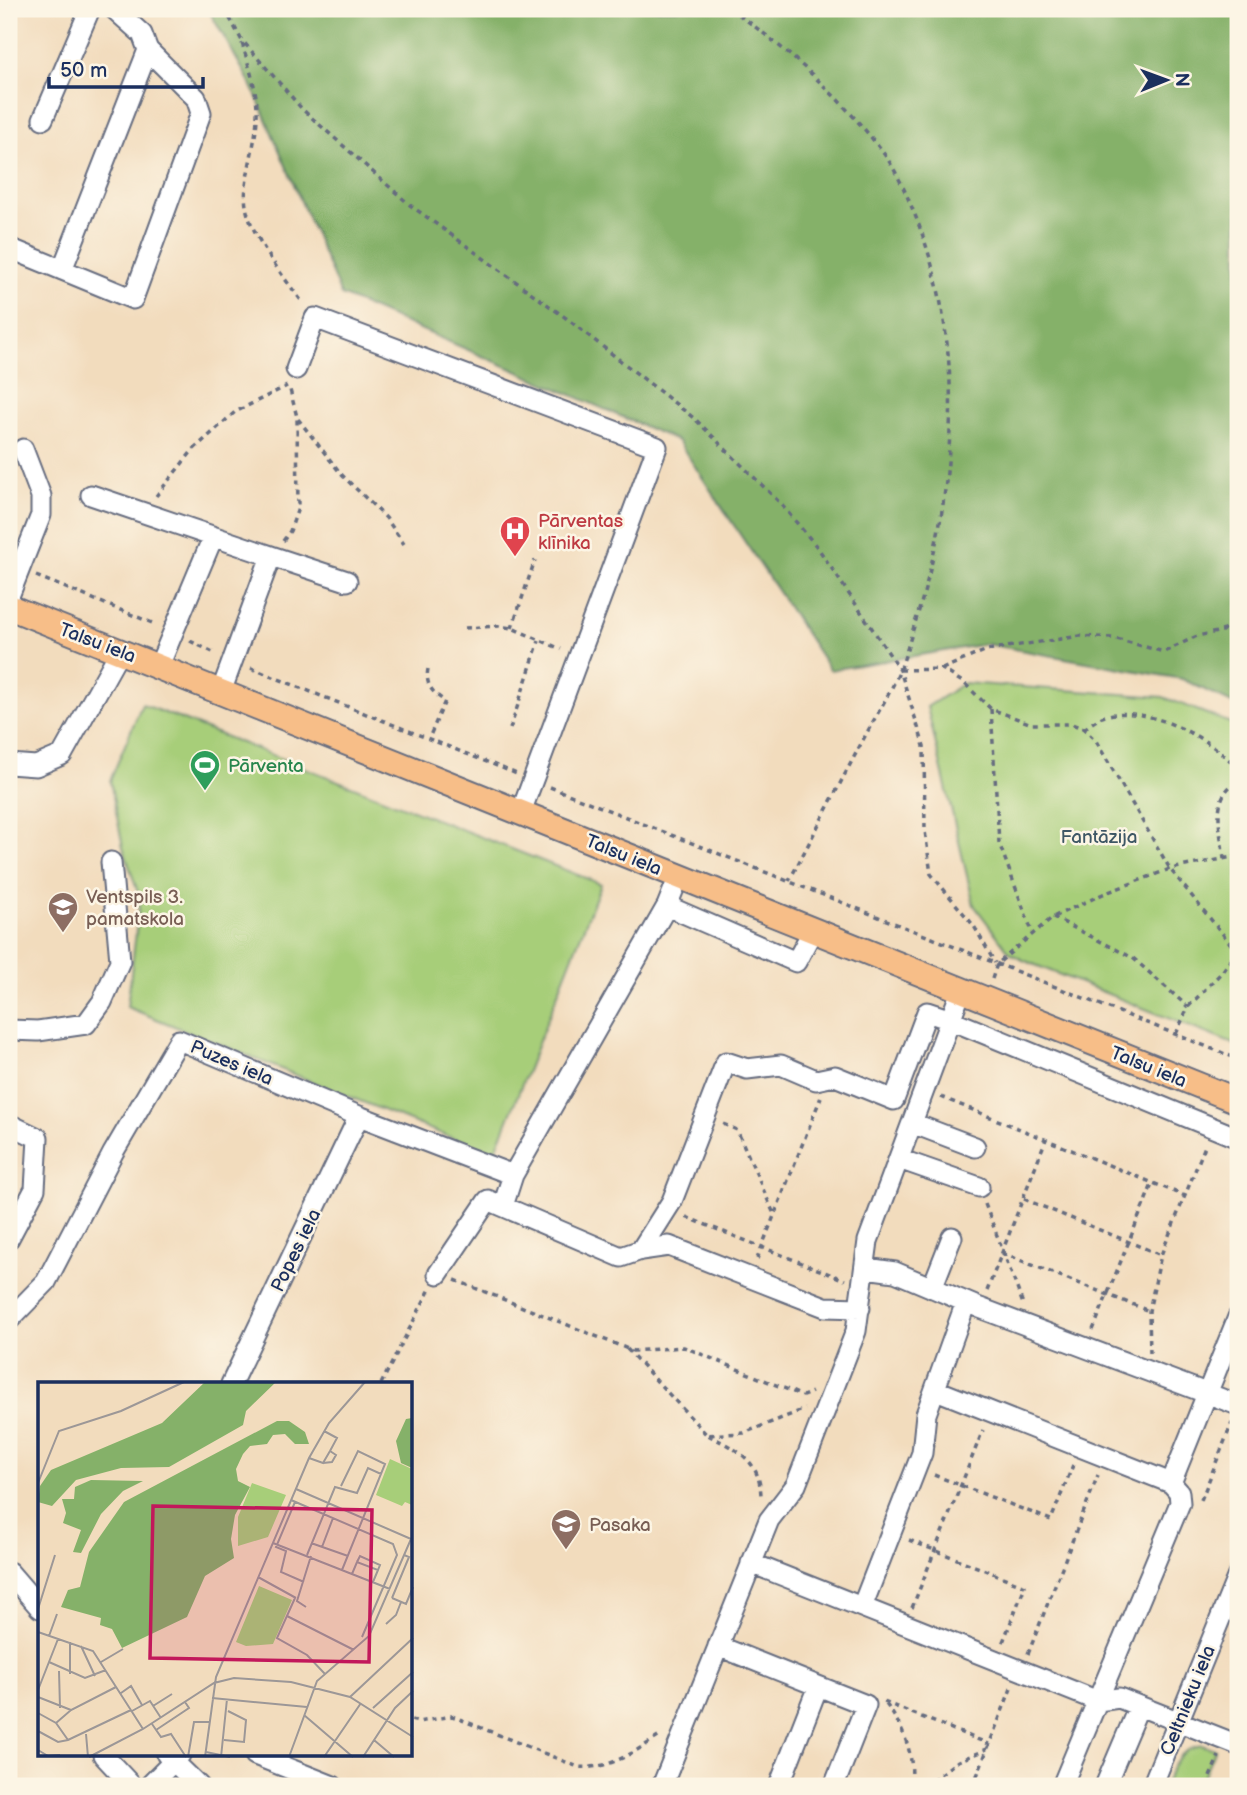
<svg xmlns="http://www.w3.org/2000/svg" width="1247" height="1795" font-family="'Balsamiq Sans',sans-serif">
	<rect width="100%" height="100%" fill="#fcf5e5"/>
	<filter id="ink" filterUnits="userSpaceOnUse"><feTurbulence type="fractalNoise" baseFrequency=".0143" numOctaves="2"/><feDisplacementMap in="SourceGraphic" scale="14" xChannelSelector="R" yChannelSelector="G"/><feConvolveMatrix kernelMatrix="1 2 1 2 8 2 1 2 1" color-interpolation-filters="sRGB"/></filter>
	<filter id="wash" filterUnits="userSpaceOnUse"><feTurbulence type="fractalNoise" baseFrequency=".00686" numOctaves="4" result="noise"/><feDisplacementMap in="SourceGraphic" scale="28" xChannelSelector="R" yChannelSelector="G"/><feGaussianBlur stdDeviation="1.57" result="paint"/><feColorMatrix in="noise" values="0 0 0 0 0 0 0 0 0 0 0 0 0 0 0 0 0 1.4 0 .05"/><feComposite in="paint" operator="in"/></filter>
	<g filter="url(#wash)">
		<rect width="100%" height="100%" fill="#f2dcbd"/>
		<path fill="#a7ce79" stroke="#617e6c" stroke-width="2" d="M964,683L1163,697L1238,726V1046L1023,960L1010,953L974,905L927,707Z
			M142,704L601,884L494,1155L127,1007L140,899L123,847L110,781Z
			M1201,1745L1215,1749L1199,1786H1164C1173,1766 1177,1751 1201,1745Z"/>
		<path fill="#85b169" stroke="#507064" stroke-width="2" d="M208,9H1238V706L1182,679L986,644L830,670L678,441L341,295L252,86Z"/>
	</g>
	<g filter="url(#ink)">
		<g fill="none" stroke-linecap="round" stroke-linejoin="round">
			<g stroke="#666c7f" stroke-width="23">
				<path id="minor" d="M114,9L142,34L148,50
					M43,119L90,9
					M9,248L133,299L201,113L196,98L148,50L62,270
					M296,369L315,318L657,447L521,812
					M91,495L271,556
					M9,596L41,515V496L23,449
					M159,666L213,537
					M221,692L271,556L347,581
					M9,764L36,766L62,755L120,651
					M667,906L796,962L813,930
					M9,1030L38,1031L86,1024L102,1002L120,961L111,862
					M912,1123L975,1147
					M9,1124L38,1138L35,1189L9,1238
					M899,1159L979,1187
					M503,1206L513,1175L667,906L679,876
					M641,1250L672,1201L726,1062L747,1069L781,1065L816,1080L835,1076L894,1100L927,1012L951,1020L1238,1138
					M866,1268L895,1272L980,1308L1238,1405
					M438,1274L488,1200L621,1257L641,1250L669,1246L825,1307L860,1308
					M932,1288L952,1237
					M9,1320L46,1282L113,1153L179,1040L359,1116L513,1175
					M231,1384L359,1116
					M936,1390L1171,1483
					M751,1563L1098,1701L1119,1698L1238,1745
					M9,1572L40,1608
					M862,1607L922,1453L926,1414L966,1302
					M718,1646L818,1686L779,1786
					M818,1686L866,1705L834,1786
					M103,1755L132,1786
					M167,1755L199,1786
					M255,1755L333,1786
					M149,1786L180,1755
					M662,1786L769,1520L796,1485L856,1331L868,1241L961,991
					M1062,1786L1180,1503L1179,1492L1171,1483L1238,1317
					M1105,1786L1139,1706
					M1152,1786L1238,1575"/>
			</g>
			<g stroke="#666c7f" stroke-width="28">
				<path id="major" d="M9,607L1238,1101"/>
			</g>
			<path stroke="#666c7f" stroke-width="3.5" stroke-dasharray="5 5" stroke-linecap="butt" d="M225,9L241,39L303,110L410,205L566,318L695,419L779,502L818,548L900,670L924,746L925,831L931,874L974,926L995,963
				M731,9C786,48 840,96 881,150C896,169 906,193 915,215C967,344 957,489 916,620C911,636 906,654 900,670C890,694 875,717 863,740C838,787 814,834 789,881
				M242,43C249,67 258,91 257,116C257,142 242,183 246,206C250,235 285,279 303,303
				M298,419L342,475L386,518L404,544
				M156,496L193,450L235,412L287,386
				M283,541L290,531L298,508L297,417L289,386
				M36,576L155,624
				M465,628L499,626L512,628L561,649
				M512,628L535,560
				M190,641L215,653
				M251,668L517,774
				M428,669C425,684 432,693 445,701L429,738
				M942,669L987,650L1080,636L1113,638L1164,652L1197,636L1222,631L1238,613
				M900,670L942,669L964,683L991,709L1032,724H1072L1084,729L1096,741L1170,869L1238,953
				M991,709L999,843L1033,934
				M510,729L539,641
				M1084,729C1089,725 1096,720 1102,717C1143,702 1212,738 1238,769
				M550,787L1238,1059
				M1224,859C1221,831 1209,797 1238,781
				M9,897H14
				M1053,917L1133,958L1188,1007
				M992,979L997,964L1053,917L1103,894L1170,869L1238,856
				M1176,1034L1188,1007L1222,972L1238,949
				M941,1097L1185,1196
				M723,1124L737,1130L774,1214
				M1024,1199L1161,1255
				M985,1204L1023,1304
				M686,1217L845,1280
				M1002,1253L1149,1311
				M757,1259L821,1097
				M455,1280L633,1351L684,1347L803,1396L812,1392
				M987,1291L1046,1139
				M1093,1330L1153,1182
				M627,1349L707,1435L744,1433L805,1409
				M1150,1353L1149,1311L1161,1255L1205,1146
				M381,1384L430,1289
				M708,1435C739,1451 761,1460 761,1499
				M934,1475L1051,1520L1073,1465
				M1201,1500L1232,1423
				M909,1540L1025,1586L1003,1642
				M912,1608L983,1430
				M1028,1654L1098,1475
				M884,1702L989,1744
				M886,1704C904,1729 915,1755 911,1786
				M411,1720L418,1722L452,1716L578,1767C610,1770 633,1752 660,1736
				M1232,1723L1238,1709
				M924,1786L958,1761L987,1749
				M973,1786L1012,1686
				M1206,1786L1219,1756"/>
			<use href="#minor" stroke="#fff" stroke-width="19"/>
			<use href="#major" stroke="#f7be88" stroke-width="24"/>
		</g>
	</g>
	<defs>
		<g id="hospital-pin" transform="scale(1.575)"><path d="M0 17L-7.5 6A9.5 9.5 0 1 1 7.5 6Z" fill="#e0444e" stroke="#fcf5e5"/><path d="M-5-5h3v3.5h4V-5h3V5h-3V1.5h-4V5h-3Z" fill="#fff"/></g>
		<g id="stadium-pin" transform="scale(1.575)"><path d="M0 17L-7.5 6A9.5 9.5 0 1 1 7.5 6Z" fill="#2e9e5b" stroke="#fcf5e5"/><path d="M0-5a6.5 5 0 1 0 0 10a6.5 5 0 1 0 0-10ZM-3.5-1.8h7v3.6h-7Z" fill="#fff"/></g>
		<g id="school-pin" transform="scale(1.575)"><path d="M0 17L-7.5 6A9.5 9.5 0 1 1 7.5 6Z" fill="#8d6e63" stroke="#fcf5e5"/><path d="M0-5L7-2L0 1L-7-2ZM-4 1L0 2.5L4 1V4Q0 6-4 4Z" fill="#fff"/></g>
	</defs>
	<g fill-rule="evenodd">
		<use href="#hospital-pin" x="515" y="531"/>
		<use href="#stadium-pin" x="205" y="765"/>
		<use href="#school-pin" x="63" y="907"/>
		<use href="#school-pin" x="566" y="1524"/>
	</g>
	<g text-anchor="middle" stroke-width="5" stroke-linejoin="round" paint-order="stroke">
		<g font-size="19" fill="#be3a42" stroke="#fcf5e5" text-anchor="start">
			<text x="538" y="527">Pārventas<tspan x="538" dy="22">klīnika</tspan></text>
		</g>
		<g font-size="19" fill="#1b2f5e" stroke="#fcf5e5">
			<text transform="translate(98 642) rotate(21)" y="7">Talsu iela</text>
			<text transform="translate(624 854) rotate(22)" y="7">Talsu iela</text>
			<text transform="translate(232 1062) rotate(23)" y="7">Puzes iela</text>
			<text transform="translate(1149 1066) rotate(22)" y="7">Talsu iela</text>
			<text transform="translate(295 1250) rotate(-64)" y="7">Popes iela</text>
			<text transform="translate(1187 1700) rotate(-68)" y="7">Celtnieku iela</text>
		</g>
		<g font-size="19" fill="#27864d" stroke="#fcf5e5" text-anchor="start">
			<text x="228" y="772">Pārventa</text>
		</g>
		<g font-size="19" fill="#3e5765" stroke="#fcf5e5">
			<text x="1099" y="843">Fantāzija</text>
		</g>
		<g font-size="19" fill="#785e54" stroke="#fcf5e5" text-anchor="start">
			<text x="86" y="903">Ventspils 3.<tspan x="86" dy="22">pamatskola</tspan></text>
			<text x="589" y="1531">Pasaka</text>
		</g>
	</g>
	<g transform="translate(38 1382)">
		<rect width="374" height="374" fill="#f2dcbd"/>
		<path d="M352,77L374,87V123L367,120L364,124L338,113ZM214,101L248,113L230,155L200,164V135ZM221,204L254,218L235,262L208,264L198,260Z" fill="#a7ce79"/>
		<path d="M167,0H238L208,29L205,43L131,85L83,86L38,98L14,124L0,120L2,104L13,88L124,41ZM374,36H375L374,86L363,81L358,59L368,37ZM239,39H251L267,50L271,62H257L247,52L235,53L229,62L212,64L205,72L198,87L200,99L212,105L197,133L193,157L196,176L167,194L149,235L84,266L74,247L62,243L63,236L23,225L30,208L42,205L51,170L86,120ZM53,98L105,99L85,109L63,132L43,171L35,170L43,148L25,141L28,131L24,117H36L37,105Z" fill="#85b169"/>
		<path fill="none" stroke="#9c9797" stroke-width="2" d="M271,76L285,81L292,69L299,56L286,49M285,81L294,80L298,73L292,69M0,101L21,49L83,29L146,0M303,104L320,69L347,82L304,188M258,107L373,157M253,118L355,162L359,173L324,255M257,120L238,165L248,169L243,190L266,200M235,161L352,207M273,161L310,174M284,165L295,136M269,173L297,105L319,111L330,86L343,92M319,180L322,174L342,183L340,188M314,192L319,180L340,188L335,200M220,195L258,216M257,216L239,256L269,273L287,292M354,216L371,175L366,173M354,216L368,222L375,205M268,225L259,219L273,174M0,227L17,173M249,234L316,268M348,242L358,233L363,220M0,250L55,269L105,347M11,254L19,232M32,260V292M43,264L57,294M11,280L47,296L68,288M63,280L85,267M21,289L22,326M0,308L20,257M83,311L93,304L104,323M0,315L33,328M312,315L375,256M174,316L269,325M115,324L134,312M335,326L375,290M94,329L112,319L123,336M0,331L18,341L30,358M266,333L315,375M18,341L33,328L78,305M114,342L123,355L133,352L148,375M118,348L151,326L147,320M0,349L20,360L30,358L93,328M48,352L50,375M186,358L206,360L208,338L190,329M336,358L356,375M0,368L10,374L22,373M168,370L192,375M51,375L105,347L176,301L196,296L253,300L312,315L375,355M150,375L156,340H171M167,375L178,295L271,76L291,41L327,0M183,375L189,317M251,375L279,299L331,254L373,157M286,375L323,321M325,375L357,326L375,309"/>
		<path fill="#c2185b" fill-opacity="0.15" stroke="#c2185b" stroke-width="3.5" d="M115,124L334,128L331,280L112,276Z"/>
		<rect width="374" height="374" fill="none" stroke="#1b2f5e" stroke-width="3.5"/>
	</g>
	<rect width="1247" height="1795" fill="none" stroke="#fcf5e5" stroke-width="35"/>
	<g transform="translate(1166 80) rotate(89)" stroke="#fcf5e5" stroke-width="5" paint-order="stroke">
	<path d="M0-5L12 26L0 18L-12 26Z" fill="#1b2f5e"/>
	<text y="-10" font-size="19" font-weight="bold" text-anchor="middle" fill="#1b2f5e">N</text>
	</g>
	<path d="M49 77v10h154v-10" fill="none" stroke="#1b2f5e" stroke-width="3.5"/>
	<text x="60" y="77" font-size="21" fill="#1b2f5e" stroke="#fcf5e5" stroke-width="5" paint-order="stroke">50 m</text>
</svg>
